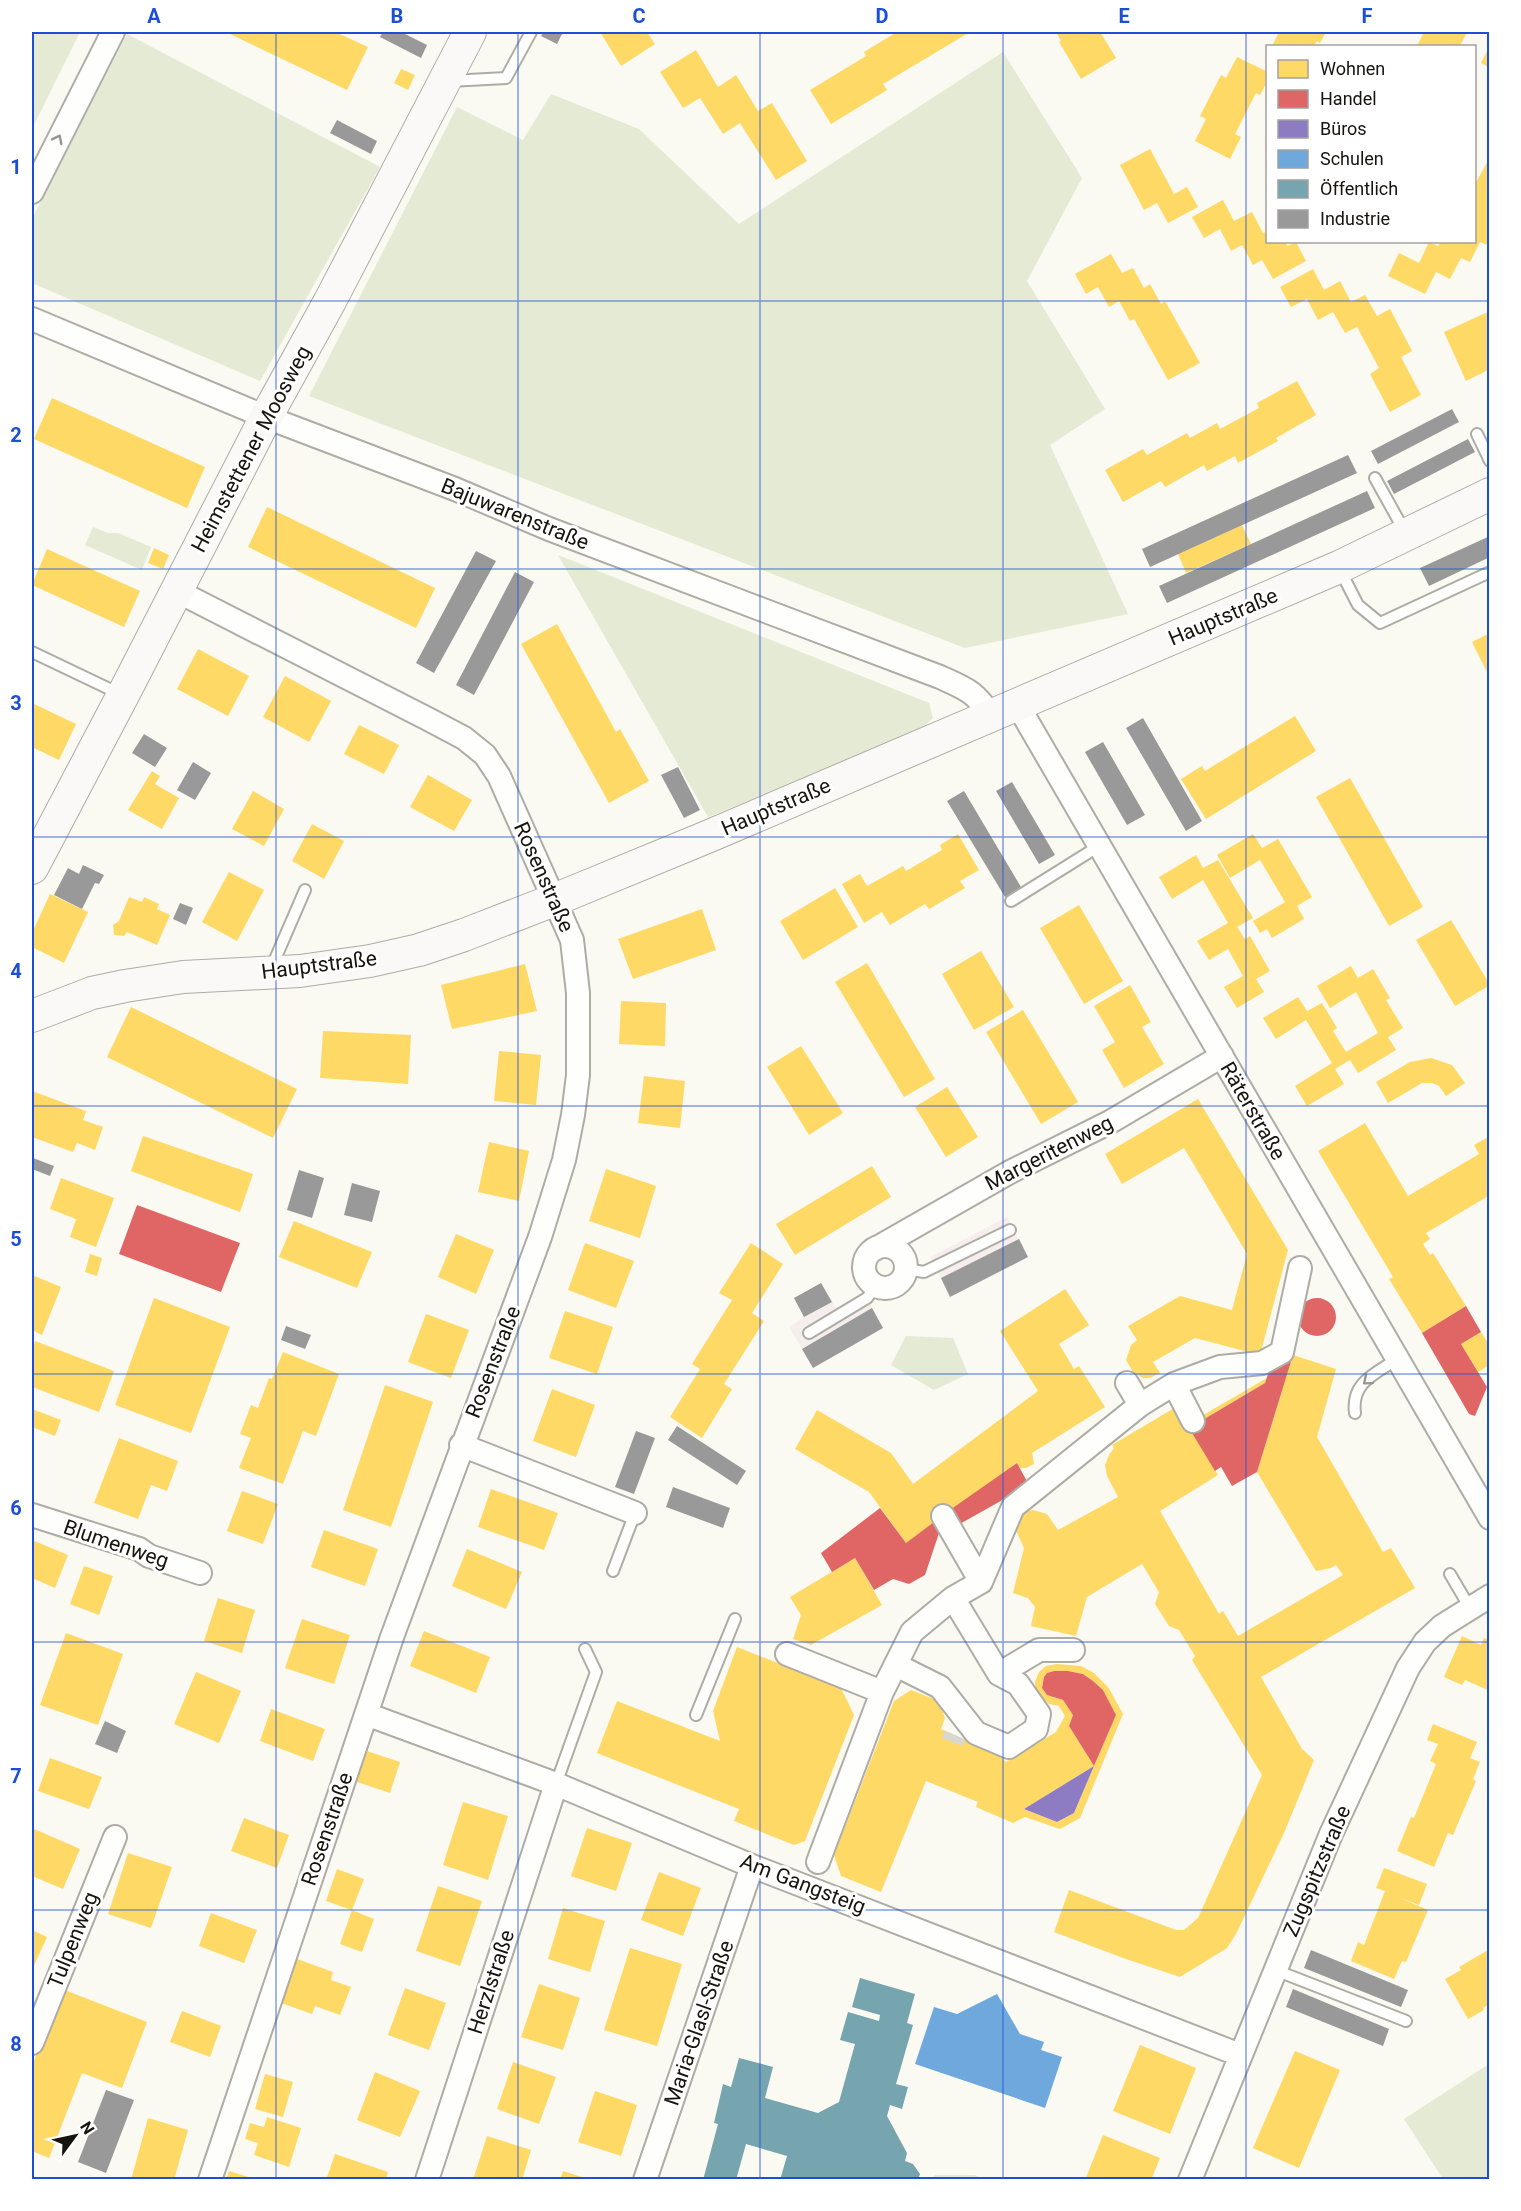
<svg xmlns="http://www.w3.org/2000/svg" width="1521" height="2211" font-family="Roboto,sans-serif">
	<rect width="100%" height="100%" fill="#faf9f2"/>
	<path fill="#f6eeed" d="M1007,1217L1028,1257L950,1297L930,1257Z
		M821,1283L840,1314L867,1298L883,1328L813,1368L789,1327L804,1317L794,1298Z"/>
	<path fill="#e4ead4" d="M32,32H80L32,129Z
		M127,34L380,167L260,381L32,283V219Z
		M1003,52L1082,178L1027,281L1105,409L1050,445L1128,614L965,648L309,396L457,107L523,140L551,94L639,129L739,224Z
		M93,527L108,533H118L151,547L142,570L85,545Z
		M558,555L929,703L933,718L916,734L708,817Z
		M906,1336L953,1338L968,1374L934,1390L891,1365Z
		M1489,2064V2179H1443L1404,2119Z
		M935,2175H975L984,2179H932Z"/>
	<path fill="#ffd966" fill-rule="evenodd" d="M226,32H335L368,47L347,90Z
		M600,32H647L655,44L621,66Z
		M897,32H970L883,84L887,90L831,124L810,90L866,56L864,52Z
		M1056,32H1100L1116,58L1081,79L1059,42L1061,41Z
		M1279,32H1326L1320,43L1317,41L1314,46H1272Z
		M1424,32H1467L1460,46H1417Z
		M1490,45V68L1481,63Z
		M696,50L718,87L736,75L758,111L772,103L807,161L776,180L740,123L723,134L700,98L683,108L660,72Z
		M1237,57L1268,72V80L1260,95L1256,93L1235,134L1241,137L1230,159L1195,141L1206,119L1200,116L1221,75L1226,78Z
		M401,69L415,75L408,90L394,83Z
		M1150,149L1174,194L1187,187L1198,207L1168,223L1157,203L1144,210L1120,165Z
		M1490,157V239L1487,245L1480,242L1470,262L1461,258L1450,279L1436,272L1425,294L1388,276L1399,253L1419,263L1429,242L1438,246L1441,242H1474V186Z
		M1223,200L1234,221L1252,212L1263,233L1268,231V242H1285L1288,246L1296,242L1306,261L1273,279L1262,260L1253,265L1242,245L1231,251L1220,229L1204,238L1192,217Z
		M1111,254L1122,273L1133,268L1144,288L1150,284L1161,304L1165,301L1200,363L1168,380L1134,319L1130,321L1119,301L1109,307L1098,287L1086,294L1075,274Z
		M1313,269L1324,290L1340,281L1351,302L1365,295L1377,316L1390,309L1412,351L1401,357L1421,395L1390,412L1370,374L1379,368L1357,327L1345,333L1333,312L1318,320L1307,299L1291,307L1280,287Z
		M1490,311V369L1466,381L1444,332Z
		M1297,381L1316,415L1276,438L1278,441L1238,463L1235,456L1207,471L1204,465L1165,487L1161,481L1123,502L1105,470L1143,449L1147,455L1187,433L1190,438L1217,423L1220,429L1259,408L1257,403Z
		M52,398L205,467L187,508L34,439Z
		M267,507L435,588L416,628L248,547Z
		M1242,525L1251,544L1186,573L1178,554Z
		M154,548L169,555L163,569L148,563Z
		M47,549L140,591L124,627L32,585Z
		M557,624L616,732L620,729L649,781L609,803L521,644Z
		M1490,633V678L1472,642Z
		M198,649L249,676L228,716L177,689Z
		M285,676L331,701L309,742L263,717Z
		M32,703L76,724L59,760L32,747Z
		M1295,716L1316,751L1206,819L1181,779L1202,766L1205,771Z
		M359,725L399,745L384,774L344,754Z
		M152,771L160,776L155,784L179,798L162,829L128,810Z
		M428,775L472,800L454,831L410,807Z
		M1350,778L1423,907L1389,926L1316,797Z
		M253,791L284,809L264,846L232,829Z
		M312,824L344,841L324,879L292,861Z
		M958,834L979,870L960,881L965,888L929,909L925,904L890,925L882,912L864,923L842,884L860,874L867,886L903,866L906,871L942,850L940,845Z
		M1253,834L1262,848L1278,839L1312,897L1297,906L1304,919L1272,938L1267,929L1260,933L1253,921L1285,902L1260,860L1230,878L1217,855Z
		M1196,855L1203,868L1218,860L1253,918L1237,927L1245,939L1250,936L1270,971L1256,979L1264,992L1237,1008L1224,987L1243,976L1228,949L1209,960L1197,941L1228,923L1203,880L1172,899L1159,877Z
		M229,872L264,890L237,941L202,922Z
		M835,888L858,927L803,960L780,921Z
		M50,894L88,912L64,963L32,947V933Z
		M129,897L142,902L144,897L159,904L157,909L170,915L157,945L127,932L124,936L114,935L113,925L119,921Z
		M1079,905L1123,981L1084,1004L1040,928Z
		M702,909L716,950L633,979L618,939Z
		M1451,920L1490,985L1455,1006L1416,940Z
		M981,951L1014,1007L974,1030L942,974Z
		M867,963L935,1079L904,1097L835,982Z
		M525,964L537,1011L452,1029L441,985Z
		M1351,966L1358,978L1373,969L1390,998L1386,1000L1403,1028L1388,1037L1396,1050L1358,1073L1350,1060L1335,1069L1344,1084L1307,1106L1295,1086L1332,1063L1306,1020L1276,1039L1263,1018L1298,997L1307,1011L1322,1003L1337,1028L1333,1031L1346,1052L1378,1033L1356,992L1330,1008L1317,986Z
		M1130,985L1151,1022L1142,1027L1164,1064L1124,1088L1102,1050L1115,1042L1094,1006Z
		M621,1001L666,1003L665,1046L619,1044Z
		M131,1007L297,1089L273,1138L107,1057Z
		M1023,1010L1078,1102L1041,1124L986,1032Z
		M323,1031L411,1035L408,1084L320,1078Z
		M801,1046L843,1113L809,1135L767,1067Z
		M499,1051L541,1055L536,1105L494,1101Z
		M1431,1058L1452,1065L1465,1083L1446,1096L1439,1086L1432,1083H1422L1388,1103L1376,1082L1410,1062Z
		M644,1076L685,1081L680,1128L638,1123Z
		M947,1087L978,1137L946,1157L915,1107Z
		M32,1091L86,1111L83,1120L103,1127L95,1150L77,1143L73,1152L32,1137Z
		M1198,1099L1288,1250L1260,1355L1195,1338L1153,1362L1160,1373L1150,1378H1143L1133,1372L1126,1360L1131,1345L1137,1340L1128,1326L1180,1296L1232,1310L1247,1254L1184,1148L1122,1184L1105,1154Z
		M1365,1123L1408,1196L1479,1154L1474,1145L1490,1136V1195L1426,1233L1430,1239L1423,1244L1430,1255L1433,1253L1466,1306L1422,1333L1389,1279L1393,1277L1318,1151Z
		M143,1136L253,1174L240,1212L131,1171Z
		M489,1142L529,1151L519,1201L478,1192Z
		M872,1166L891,1197L795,1255L776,1224Z
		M606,1169L656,1186L640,1238L589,1221Z
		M61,1178L114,1198L96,1247L70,1237L76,1219L50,1209Z
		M294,1221L372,1252L357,1288L279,1257Z
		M456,1234L494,1250L476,1294L438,1277Z
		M585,1243L634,1261L616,1308L568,1290Z
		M751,1243L783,1264L752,1313L764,1321L724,1384L732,1389L702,1438L670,1417L700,1369L692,1364L732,1300L719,1293Z
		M90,1254L102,1258L97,1276L85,1272Z
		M32,1275L61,1287L42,1335L32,1330Z
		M1065,1289L1089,1325L1059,1344L1074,1369L1079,1366L1105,1407L1032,1453L1034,1464L1026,1468H1020L1017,1463L906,1543L869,1492L795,1449L817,1410L891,1453L913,1484L1038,1391L1000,1331Z
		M154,1298L230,1327L191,1433L115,1405Z
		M565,1311L613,1327L597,1374L549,1358Z
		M426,1314L469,1330L451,1378L408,1362Z
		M1481,1332L1490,1346V1365L1478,1372L1461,1344Z
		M35,1341L114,1371L99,1412L32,1387V1351Z
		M283,1352L339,1374L316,1436L303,1431L283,1484L239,1468L251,1438L240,1434L251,1405L258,1408L269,1378L272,1379Z
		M1293,1355L1336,1369L1317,1437L1383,1552L1391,1548L1415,1588L1261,1677L1302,1749L1314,1760L1284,1833L1236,1934L1227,1948L1180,1977L1126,1959L1054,1932L1069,1890L1176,1930H1184L1198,1918L1262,1775L1192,1660L1195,1656L1179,1630L1169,1626L1155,1604L1159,1592L1142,1564L1087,1597L1076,1636L1031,1626L1035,1607L1028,1598L1013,1593L1024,1548L1014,1526L1017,1518L1026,1511L1033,1510L1047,1514L1058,1530L1118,1497L1107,1476L1105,1465L1109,1455L1114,1448L1112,1445L1181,1404L1191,1422L1267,1378L1265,1383L1189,1428L1218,1475L1160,1511L1219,1614L1223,1611L1238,1636L1343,1575L1336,1565L1331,1568L1316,1571L1257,1472Z
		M385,1385L433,1402L391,1527L343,1510Z
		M552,1389L595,1405L576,1457L533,1441Z
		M32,1409L61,1420L55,1436L32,1427Z
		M119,1438L178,1461L167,1491L151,1485L138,1519L94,1503Z
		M491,1489L558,1513L544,1550L478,1527Z
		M242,1491L278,1504L263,1544L227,1531Z
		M324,1530L378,1549L365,1586L311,1567Z
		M32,1540L68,1555L55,1588L32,1578Z
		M467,1549L522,1572L506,1609L452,1586Z
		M855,1558L882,1605L811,1645L793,1639L801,1615L790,1597Z
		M84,1566L113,1576L99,1615L70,1604Z
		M218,1598L255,1610L242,1653L204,1641Z
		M302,1619L350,1635L334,1684L285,1668Z
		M424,1631L490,1657L476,1693L410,1666Z
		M66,1633L123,1654L98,1725L40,1705Z
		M1462,1636L1481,1645L1484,1638L1490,1640V1691L1465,1680L1462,1685L1444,1677Z
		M737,1647L841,1688L854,1715L805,1841L794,1845L734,1821L739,1809L597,1753L617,1701L720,1741L713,1711Z
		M1057,1664L1081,1666L1094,1673L1108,1687L1123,1714L1080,1818L1060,1829L1025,1817L1013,1823L976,1807L978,1802L926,1781L881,1892L841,1876L834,1855L894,1701L911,1690L939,1701L945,1718L941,1729L997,1754L1006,1762L1056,1732L1065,1716L1059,1706L1049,1704L1036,1691L1035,1682L1039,1672L1046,1666ZM1054,1671H1068L1083,1674L1093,1681L1103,1690L1116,1715L1094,1766L1069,1726L1073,1715L1063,1700L1047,1695L1042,1688L1044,1677L1047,1673ZM1094,1766L1074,1813L1057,1822L1024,1809Z
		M196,1672L241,1691L219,1743L174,1724Z
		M271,1709L325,1729L313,1761L260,1741Z
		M1433,1724L1477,1742L1470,1758L1480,1762L1473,1779L1476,1781L1453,1835L1448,1833L1434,1867L1397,1851L1411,1817L1414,1818L1436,1764L1430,1761L1438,1744L1427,1740Z
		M364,1750L400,1762L390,1793L354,1781Z
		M50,1758L102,1777L89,1809L38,1791Z
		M463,1802L508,1816L488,1880L443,1865Z
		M244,1818L289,1835L277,1868L231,1851Z
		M32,1828L80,1849L63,1889L32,1876Z
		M587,1828L632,1843L616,1891L571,1876Z
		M128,1853L172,1867L151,1928L108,1914Z
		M1384,1868L1427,1884L1419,1905L1398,1897L1428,1910L1406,1962L1402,1961L1394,1979L1351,1961L1358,1942L1364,1945L1385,1891L1376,1888Z
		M337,1869L364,1879L352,1910L326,1901Z
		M659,1872L701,1888L683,1936L641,1920Z
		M438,1886L482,1901L460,1966L416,1951Z
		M563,1908L605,1921L590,1972L548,1959Z
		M352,1910L374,1919L362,1952L340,1944Z
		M211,1913L257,1930L244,1963L199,1946Z
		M32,1930L47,1937L32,1970Z
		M630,1948L682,1964L657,2046L604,2030Z
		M1490,1949V2004L1483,2008L1484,2010L1468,2019L1445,1979L1461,1970L1459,1967Z
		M297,1959L333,1972L331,1980L351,1987L340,2015L315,2006L312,2014L281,2003Z
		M539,1984L580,1998L563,2050L521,2037Z
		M405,1988L446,2003L429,2050L388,2035Z
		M62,1989L147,2022L122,2088L82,2073L49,2158L32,2151V2066Z
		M182,2011L221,2026L210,2057L170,2042Z
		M1140,2045L1196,2068L1170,2134L1113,2111Z
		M1295,2051L1340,2070L1299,2168L1253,2148Z
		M513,2062L556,2077L539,2124L497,2109Z
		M375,2072L420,2091L400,2137L357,2120Z
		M265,2074L293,2082L283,2117L255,2109Z
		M595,2091L637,2105L621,2156L578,2142Z
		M267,2117L301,2128L289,2167L254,2155L258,2143L245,2139L250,2123L264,2127Z
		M148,2118L188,2130L174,2180H131Z
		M1103,2135L1160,2158L1151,2180H1085Z
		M487,2136L531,2150L522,2180H473Z
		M335,2154L388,2172L386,2180H326Z
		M229,2171L255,2179V2180H226Z
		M563,2171L588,2179V2180H560Z"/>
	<path fill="#e06666" d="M137,1205L240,1243L221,1292L119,1254Z
		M1298 1317a19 19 0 1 1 38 0a19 19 0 1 1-38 0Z
		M1466,1306L1481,1332L1461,1344L1487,1387L1475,1416L1469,1414L1422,1333Z
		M1293,1355L1257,1472L1232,1486L1221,1467L1215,1471L1189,1428L1265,1383L1270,1368Z
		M1017,1463L1029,1485L958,1525L947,1512Z
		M880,1508L906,1543L934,1522L939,1533L925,1575L909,1584L893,1579L874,1590L855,1558L832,1572L821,1553Z
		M1054,1671H1068L1083,1674L1093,1681L1103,1690L1116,1715L1094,1766L1069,1726L1073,1715L1063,1700L1047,1695L1042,1688L1044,1677L1047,1673Z"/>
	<path fill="#8e7cc3" d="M1094,1766L1074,1813L1057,1822L1024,1809Z"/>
	<path fill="#6fa8dc" d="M997,1994L1020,2034L1044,2042L1041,2050L1062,2057L1045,2108L915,2064L934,2007L957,2014Z"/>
	<path fill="#76a5af" d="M860,1978L915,1994L907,2023L913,2025L896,2084L908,2087L902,2109L890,2105L887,2116L907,2153L905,2161L913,2164L920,2174L918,2180H780L787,2156L746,2144L736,2180H703L718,2124L714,2123L723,2084L731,2087L739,2058L773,2067L765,2098L818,2113L839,2102L855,2044L840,2040L848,2012L879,2021L880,2015L852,2007Z"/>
	<path fill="#999" d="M383,32H401L427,45L421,58L380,37Z
		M544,32H563L557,44L541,36Z
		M337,120L377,141L371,154L330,133Z
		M1452,409L1459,422L1378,464L1371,451Z
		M1468,439L1475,452L1394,494L1387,481Z
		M1348,455L1357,473L1150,567L1142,549Z
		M1367,491L1375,508L1167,603L1159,586Z
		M1490,536V557L1429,586L1420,568Z
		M476,551L496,561L434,673L416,663Z
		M515,572L534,582L474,695L456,685Z
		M1143,718L1202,821L1186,831L1126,728Z
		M144,734L167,748L155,767L132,753Z
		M1103,742L1145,815L1127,825L1085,752Z
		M193,762L211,773L195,800L177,790Z
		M678,767L700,810L684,818L661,775Z
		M1012,782L1055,855L1039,864L996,791Z
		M964,791L1021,887L1005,897L947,801Z
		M83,865L104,875L99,884L95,883L82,909L54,895L68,868L79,874Z
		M180,903L193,908L186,925L173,919Z
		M33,1158L54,1166L50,1176L32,1169Z
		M299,1170L324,1178L312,1218L287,1210Z
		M352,1183L380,1191L372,1222L344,1215Z
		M1019,1239L1028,1257L950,1297L941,1278Z
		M821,1283L832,1302L804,1317L794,1298Z
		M872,1308L883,1328L813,1368L802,1349Z
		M286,1326L311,1335L305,1349L281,1340Z
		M677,1426L746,1471L737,1485L668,1440Z
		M636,1431L655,1438L634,1494L615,1487Z
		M673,1487L730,1508L723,1528L666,1507Z
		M105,1721L126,1731L117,1753L95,1744Z
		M1311,1950L1408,1990L1401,2007L1304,1968Z
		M1293,1989L1389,2029L1383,2046L1286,2007Z
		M106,2090L134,2100L106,2173L78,2162Z"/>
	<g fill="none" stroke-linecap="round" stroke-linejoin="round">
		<path stroke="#d8d7d0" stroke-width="22" stroke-dasharray="22 11" stroke-linecap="butt" d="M952,1742L955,1735"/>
		<g stroke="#adaca5" stroke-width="14">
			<path id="lane" d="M449,81L506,78L531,32
				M1477,434L1490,461
				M1375,478L1405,532
				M1340,570L1358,605L1380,623L1490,572
				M32,652L120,694
				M1011,901L1099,846
				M274,969L276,957L305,890
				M906,1269L924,1272L1010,1230
				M809,1333L867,1298L876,1286
				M1355,1413C1351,1382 1375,1374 1397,1359
				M613,1571L635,1513
				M1450,1574L1470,1608
				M696,1715L735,1619
				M556,1784L596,1672L585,1649
				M1275,1970L1406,2021"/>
		</g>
		<g stroke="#adaca5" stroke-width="26">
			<path id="street" d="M32,192L113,32
				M32,319L266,417L455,489L549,529L940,677C964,688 977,692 990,716
				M177,591L426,718L464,738L485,755L499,776L572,940L578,993V1075L573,1115L564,1160L540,1237L392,1637L210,2180
				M1017,704L1490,1518
				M864 1267a21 21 0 1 1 42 0a21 21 0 1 1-42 0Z
				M875,1249L1010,1172L1110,1122L1222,1056
				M1127,1383L1140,1405
				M1174,1384L1193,1421
				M461,1445L635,1513
				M32,1515L139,1549L149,1556L200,1573
				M943,1516L981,1582
				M953,1598L999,1674L1039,1650H1073
				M787,1654L882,1692
				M896,1665L940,1687L976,1733L1009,1747L1036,1729L1039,1714L1018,1684L999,1674
				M366,1714L556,1784L752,1866L1240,2055
				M818,1862L882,1692L912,1632L953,1598L981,1582L1013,1507L1140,1405L1174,1384L1220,1367L1262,1363L1282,1352L1300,1268
				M32,2043L115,1837
				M427,2180L556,1784
				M645,2180L752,1866
				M1190,2180L1331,1834L1408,1668L1425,1642L1442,1626L1490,1596"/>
		</g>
		<g stroke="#adaca5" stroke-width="34">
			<path id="secondary" d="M32,868L123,695L266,417L330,301L470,32
				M32,1016L92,993L125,986L183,977L300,971L370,961L419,950L464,935L554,900L707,837L1339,567L1490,494"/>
		</g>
		<use href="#lane" stroke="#fefefd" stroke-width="10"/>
		<use href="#street" stroke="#fefefd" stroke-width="22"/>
		<use href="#secondary" stroke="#fbf9f7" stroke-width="32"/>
	</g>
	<defs><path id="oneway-chevron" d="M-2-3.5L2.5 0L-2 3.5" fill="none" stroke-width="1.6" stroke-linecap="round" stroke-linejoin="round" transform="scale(1.5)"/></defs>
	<g stroke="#969591">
		<use href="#oneway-chevron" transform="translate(58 139) rotate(-63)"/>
		<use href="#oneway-chevron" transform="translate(1367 1381) rotate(140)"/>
	</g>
	<path fill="none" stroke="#1d4ed8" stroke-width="1.5" stroke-opacity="0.55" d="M276,32V2180M518,32V2180M760,32V2180M1003,32V2180M1246,32V2180M32,301H1490M32,569H1490M32,837H1490M32,1106H1490M32,1374H1490M32,1642H1490M32,1910H1490"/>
	<g text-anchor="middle" stroke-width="6" stroke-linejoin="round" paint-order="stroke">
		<g font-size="21" fill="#16140d" stroke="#fff">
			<text transform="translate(251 449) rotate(-62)" y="7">Heimstettener Moosweg</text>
			<text transform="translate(515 514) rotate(22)" y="7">Bajuwarenstraße</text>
			<text transform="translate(1223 617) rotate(-23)" y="7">Hauptstraße</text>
			<text transform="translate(776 807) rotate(-23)" y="7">Hauptstraße</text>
			<text transform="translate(544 877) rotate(66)" y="7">Rosenstraße</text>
			<text transform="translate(319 965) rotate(-7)" y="7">Hauptstraße</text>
			<text transform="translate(1253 1111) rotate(60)" y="7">Räterstraße</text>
			<text transform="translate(1049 1153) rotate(-27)" y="7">Margeritenweg</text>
			<text transform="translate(493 1362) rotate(-69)" y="7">Rosenstraße</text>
			<text transform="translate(116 1544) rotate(19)" y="7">Blumenweg</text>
			<text transform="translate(327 1829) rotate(-71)" y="7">Rosenstraße</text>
			<text transform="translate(1317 1871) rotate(-67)" y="7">Zugspitzstraße</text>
			<text transform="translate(803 1884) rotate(21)" y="7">Am Gangsteig</text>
			<text transform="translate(73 1940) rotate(-68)" y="7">Tulpenweg</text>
			<text transform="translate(491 1982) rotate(-72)" y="7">Herzlstraße</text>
			<text transform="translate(699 2023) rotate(-71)" y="7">Maria-Glasl-Straße</text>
		</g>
	</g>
	<rect width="1521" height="2211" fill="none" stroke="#ffffff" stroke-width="66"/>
	<rect x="1266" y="45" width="210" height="198" fill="#ffffff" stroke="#a2a19e" stroke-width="1.5"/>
	<rect x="1278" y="60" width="30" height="18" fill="#ffd966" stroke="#a2a19e" stroke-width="1.5"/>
	<text x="1320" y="75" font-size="18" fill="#16140d">Wohnen</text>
	<rect x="1278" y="90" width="30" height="18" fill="#e06666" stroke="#a2a19e" stroke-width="1.5"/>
	<text x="1320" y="105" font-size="18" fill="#16140d">Handel</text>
	<rect x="1278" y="120" width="30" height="18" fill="#8e7cc3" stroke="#a2a19e" stroke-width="1.5"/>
	<text x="1320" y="135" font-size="18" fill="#16140d">Büros</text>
	<rect x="1278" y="150" width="30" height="18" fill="#6fa8dc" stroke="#a2a19e" stroke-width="1.5"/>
	<text x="1320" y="165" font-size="18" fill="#16140d">Schulen</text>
	<rect x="1278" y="180" width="30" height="18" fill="#76a5af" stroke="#a2a19e" stroke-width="1.5"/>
	<text x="1320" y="195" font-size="18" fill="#16140d">Öffentlich</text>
	<rect x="1278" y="210" width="30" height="18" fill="#999999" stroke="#a2a19e" stroke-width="1.5"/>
	<text x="1320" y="225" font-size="18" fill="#16140d">Industrie</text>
	<g transform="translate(75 2136) rotate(57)" stroke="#ffffff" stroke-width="4.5" paint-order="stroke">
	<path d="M0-4.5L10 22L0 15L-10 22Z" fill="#16140d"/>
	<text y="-9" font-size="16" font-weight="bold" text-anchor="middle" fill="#16140d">N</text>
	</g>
	<rect x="33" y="33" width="1455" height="2145" fill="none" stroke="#1d4ed8" stroke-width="2"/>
	<g font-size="20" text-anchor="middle" font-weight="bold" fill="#1d4ed8">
		<text x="154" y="23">A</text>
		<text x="397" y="23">B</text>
		<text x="639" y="23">C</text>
		<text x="882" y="23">D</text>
		<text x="1124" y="23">E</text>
		<text x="1367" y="23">F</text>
		<text x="16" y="174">1</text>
		<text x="16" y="442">2</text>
		<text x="16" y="710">3</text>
		<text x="16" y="978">4</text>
		<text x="16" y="1246">5</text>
		<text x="16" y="1515">6</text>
		<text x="16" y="1783">7</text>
		<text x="16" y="2051">8</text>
	</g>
</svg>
